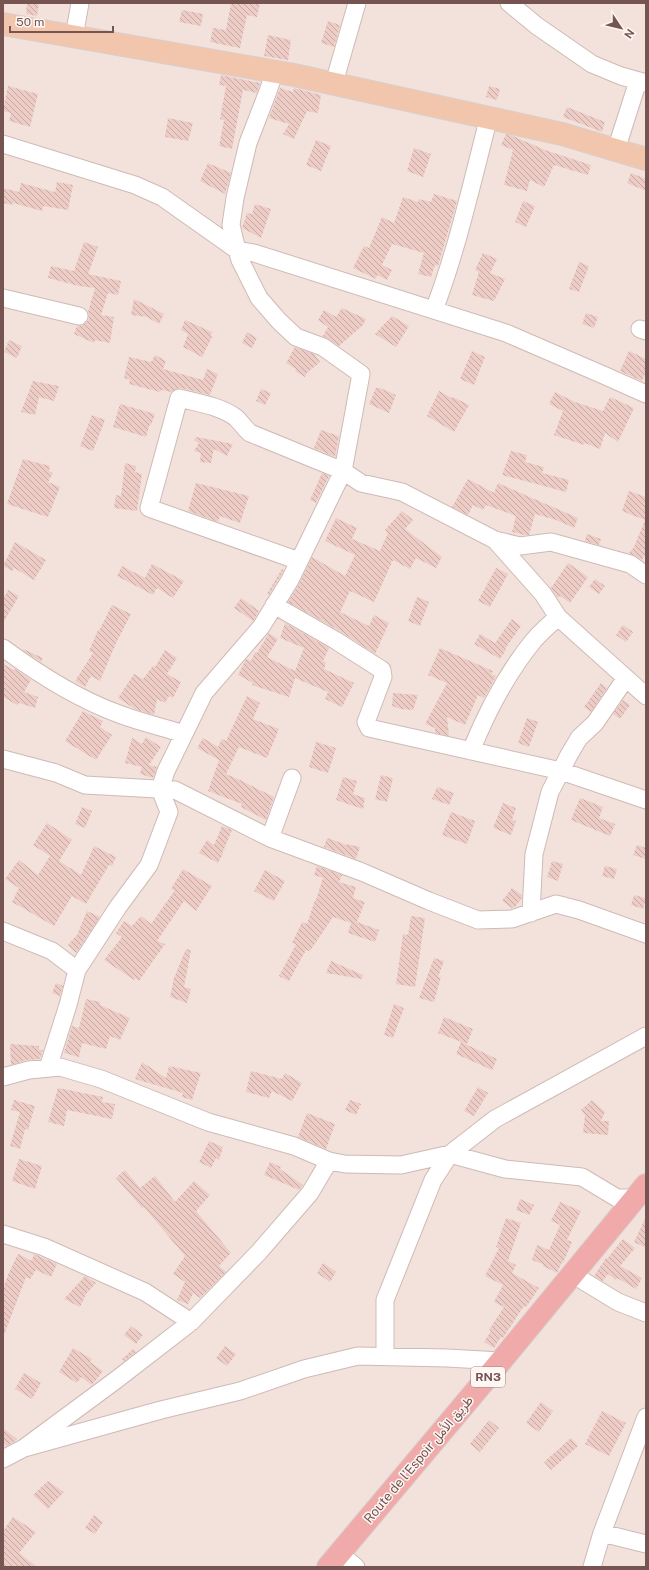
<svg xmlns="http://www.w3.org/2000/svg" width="649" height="1570" font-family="'Public Sans',Vazirmatn,sans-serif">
	<defs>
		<pattern id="building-back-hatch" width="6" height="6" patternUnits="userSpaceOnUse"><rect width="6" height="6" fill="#eeccc6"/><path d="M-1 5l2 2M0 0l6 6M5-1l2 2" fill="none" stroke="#c5a8a3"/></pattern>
	</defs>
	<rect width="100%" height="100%" fill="#fbf1ec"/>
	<path fill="#f2e2db" d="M3,3H646V1567H3Z"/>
	<path fill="url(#building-back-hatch)" d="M27,3H39L37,16L26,14Z
		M231,3H260L257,17L247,15L240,48L210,42L213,28L226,30Z
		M182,10L203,14L201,26L179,22Z
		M328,21L340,25L334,47L321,43Z
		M268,35L291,40L288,60L264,56Z
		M221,75L260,83L257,93L243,90L232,149L219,146L224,120L220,119L226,86L219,85Z
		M8,86L38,94L30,127L9,121L11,113L3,111Z
		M489,86L500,89L497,100L486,97Z
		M280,88L293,92L294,88L321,95L318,113L307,111L294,139L283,134L289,124L269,118Z
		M567,107L605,122L602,132L563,117Z
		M168,118L193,123L188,141L165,137Z
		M506,134L513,136L545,150L591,165L588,175L554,165L544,187L530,180L527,191L504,185L513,150L501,145Z
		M316,140L331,146L321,171L306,165Z
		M414,148L431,154L423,177L407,171Z
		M208,163L231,173L225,194L200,181Z
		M631,173L646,179V191L627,183Z
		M57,182L73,185L68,210L43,206L42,211L13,203L12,205L3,203V188L19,192L21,183L55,192Z
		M434,194L457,201L438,266L435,265L431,277L418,274L424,253L392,244L382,265L392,270L387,280L377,275L376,279L353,268L364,246L369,248L382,217L394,223L403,197L418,202L419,199L431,202Z
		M523,201L535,206L526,227L515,222Z
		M255,204L271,209L261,238L242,228L247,213L252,214Z
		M84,242L98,247L88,274L121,281L118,295L108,293L101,315L114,317L110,343L95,340L94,343L74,334L77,326L82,325L86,323L89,319L88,312L95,288L79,286L48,278L51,266L74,271Z
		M483,253L497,259L490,273L505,279L494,301L472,295L479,272L475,270Z
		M579,262L589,266L579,292L569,289Z
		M134,299L164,314L159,324L147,317L131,315Z
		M342,308L366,319L363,325L339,346L323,336L328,327L318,320L324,310L336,317Z
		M586,313L598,317L594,328L582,324Z
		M392,316L409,326L396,347L375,334Z
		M185,320L212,332L211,336L212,337L202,357L183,347L188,334L181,330Z
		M247,332L257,338L252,348L242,343Z
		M9,340L22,346L17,358L4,352Z
		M295,347L314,354L320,362L307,373L305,377L295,371L296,369L286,363Z
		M472,351L485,357L474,385L460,379Z
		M629,351L646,359V371L642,381L620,371Z
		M155,355L166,361L163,369L203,380L207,369L218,374L210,395L181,388L176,389L171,392L161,390L160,392L129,384L130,380L124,378L129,357L151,362Z
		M33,381L59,386L54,401L39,397L35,415L21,412Z
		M376,388H380L396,395L389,413L369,404Z
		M261,389L271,393L265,405L256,401Z
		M439,391L452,398L453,397L469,405L454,432L427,416Z
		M555,392L575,402L603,411L610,397L634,408L618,442L605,433L600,449L585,443L584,445L554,435L563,411L549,404Z
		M120,404L155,414L151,425L150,424L146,437L113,427Z
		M92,415L105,420L93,451L80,446Z
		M321,430L339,436L335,457L314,448Z
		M196,437L202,438L233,444L227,456L214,449L211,463L200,462L201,453L194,451L199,443L194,440Z
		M511,451L527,455L525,462L544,467L542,473L569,480L566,492L502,475Z
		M23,459L50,466L49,471L53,473L48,482L60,487L48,517L7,504Z
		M125,463L136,466L135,472L142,474L137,511L114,508L116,495L121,496Z
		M322,473L329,476L316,503L310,500Z
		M468,479L494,493L498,483L578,518L574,528L556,520L535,514L529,535H524L512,532L516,516L486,505L483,510L473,505L468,515L452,507Z
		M196,483L249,496L240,523L220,516L218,522L188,511Z
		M629,491L646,497V553L642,560L629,553L634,547L645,520L622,511Z
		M402,511L413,520L405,529L442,557L436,568L416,558L410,569L393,560L374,602L350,591L340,612L369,626L374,615L389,623L375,654L340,631L288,602L299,584L312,557L345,576L355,555L325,541L336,518L357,528L352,539L380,551L388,533L385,530Z
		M587,534L601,539L599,545L585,541Z
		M15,542L46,560L34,580L14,568L12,571L3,566Z
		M568,563L588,577L570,603L560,596L558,598L551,588Z
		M152,564L184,581L173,598L157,588L153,595L117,576L122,566L145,578Z
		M496,568L508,574L490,607L478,601Z
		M282,569L284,570L269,595L267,594Z
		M595,579L605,586L599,594L589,587Z
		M8,590L19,596L3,623V599Z
		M417,597L429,602L420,626L408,621Z
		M241,598L259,611L253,621L234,608Z
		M112,605L131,614L116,643L100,681L91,676L85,687L75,681L93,653L89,651L98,630L99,631Z
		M512,619L521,626L505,649L506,650L500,659L474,644L480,634L495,643Z
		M285,623L329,648L323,661L326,663L324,669L354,683L342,707L325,699L328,692L295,678L289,697L252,685L253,683L238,675L246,659L251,661L255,652L257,653L269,633L278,639L267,657L295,671L304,648L280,638Z
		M623,625L633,632L626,642L616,635Z
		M440,648L493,671L491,674L496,676L484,698L478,695L465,725L447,717L449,736L435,733V728L425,724L447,683L428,675Z
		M23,649L43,658L41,662L23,650Z
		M165,650L177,658L167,674L181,682L173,698L169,696L165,703L157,699L154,715L135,709L118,698L134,674L143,679L153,666L155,667Z
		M3,664L14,670L15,669L31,680L24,692L38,697L35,708L19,703L17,705L3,697Z
		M601,683L607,688L591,712L584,707Z
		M393,693L418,695L413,710L401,709L392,706Z
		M247,696L260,703L253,719L279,729L267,758L239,747L226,774L240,780L274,797L266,820L241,807L242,804L208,791L219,760L197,748L203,738L218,747L222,739L226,741Z
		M623,700L630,705L620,719L613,714Z
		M83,711L103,721L100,727L112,735L96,760L65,741Z
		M527,718L538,722L529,747L518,743Z
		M146,737L161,747L149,765L157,767L153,778L140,774L142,767L125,763L132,738L142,744Z
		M316,742L336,748L328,773L309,767Z
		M381,775L393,778L387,802L375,799Z
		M343,777L357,781L353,794L365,798L363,809L336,800Z
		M437,787L454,793L449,805L432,799Z
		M580,798L603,807L599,818L615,824L610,836L571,820Z
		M503,803L516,808L512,820L516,821L511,835L493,828Z
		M82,807L92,811L85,828L75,824Z
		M451,812L475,821L467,844L442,835Z
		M47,823L72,840L59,861L81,875L94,846L116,857L112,866L109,865L86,904L72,896L54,926L12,902L19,888L5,879L19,860L38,875L50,856L33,845Z
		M222,826L232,830L222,854H223L218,863L199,853L207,840L214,845Z
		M327,838L347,845V844L360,847L356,859L324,847Z
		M637,845L646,848V859L633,855Z
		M552,861L563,864L558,881L547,877Z
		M317,866L342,875L339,882L356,887L353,898L365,902L357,922L379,930L375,942L348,933L351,923L333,917L310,951L306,950L289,981L279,976L296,944L292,943L302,922L307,924L315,900H316L323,878L314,875Z
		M605,866L617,869L614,879L602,876Z
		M183,869L212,886L196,911L184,901L157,941L165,944L139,981L135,978L134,980L104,960L122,937L116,933L124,921L132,926L141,916L151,924L175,890L171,889Z
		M265,870L285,881L274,901L254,891Z
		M512,888L522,895V898L515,907L512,908L502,901Z
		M634,895L646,898L643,909L631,905Z
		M87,911L100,917L76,953L68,945L77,935Z
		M411,916L425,918L415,987L396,984L403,934L408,935Z
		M186,949L191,950L184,987L191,989L187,1003L170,997L174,978Z
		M434,958L444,961L438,977H441L434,1002L419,998Z
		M331,961L363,975L362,979L326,973Z
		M56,983L63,986L60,996L52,993Z
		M86,999L100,1002V1005L130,1018L120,1040L110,1036L106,1049L82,1043L79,1057L64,1053L72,1026L79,1028Z
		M394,1004L404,1008L393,1038L384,1035Z
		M444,1017L473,1029L467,1044L438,1033Z
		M461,1042L497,1059L492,1070L456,1054Z
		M10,1044L39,1046V1050H43L40,1059L26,1060L11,1065Z
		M142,1062L166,1078L169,1066L201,1073L192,1100L182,1097L183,1093L135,1079Z
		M251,1071L282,1079L285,1073L302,1083L292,1101L272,1091L269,1098L246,1092Z
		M478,1087L488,1093L474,1116L464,1111Z
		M58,1088L103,1097L102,1102L115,1104L112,1119L67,1110L64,1126L48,1122Z
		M14,1100L35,1106L28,1130L25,1129L20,1149L10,1146L20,1112L11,1110Z
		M350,1100L361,1104L356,1115L345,1110Z
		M592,1100L605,1112L601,1121H609L608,1135L583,1133L585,1115L581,1110Z
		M307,1113L335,1124L326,1149L298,1137Z
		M209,1141L223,1147L219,1160L216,1158L211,1168L199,1162Z
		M19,1159L42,1166L35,1189L12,1181Z
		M270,1162L281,1167L280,1169L303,1185L299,1190L264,1175Z
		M125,1170L140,1188L155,1176L175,1202L194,1181L210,1195L196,1211L231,1253L219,1266L226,1272L200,1298L193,1293L188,1304L177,1300L185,1282L173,1274L185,1256L144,1207L142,1208L116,1178Z
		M520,1199L534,1205L529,1215L516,1210Z
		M560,1202L581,1211L567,1240L572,1242L563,1263L562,1262L557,1273L543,1266V1264L532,1260L537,1245L549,1250L560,1225L551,1221Z
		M646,1217V1248L634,1242Z
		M506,1218L521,1223L508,1261L516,1265L512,1273L539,1288L526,1307L524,1306L503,1338L501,1337L494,1348L484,1342L491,1331L489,1330L504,1307L494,1302L503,1285L485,1276L499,1248L496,1247Z
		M623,1239L635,1248L620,1266L642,1278L636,1289L617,1278L616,1280L608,1274L603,1281L594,1276L606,1258L607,1259Z
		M18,1254L32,1261L34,1254L57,1264L51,1277L36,1270L30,1279L26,1277L4,1335L3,1289L8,1275Z
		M323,1263L336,1272L330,1282L317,1273Z
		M85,1276L96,1283L86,1294L80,1307L64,1299Z
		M131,1326L143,1335L136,1344L124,1335Z
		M225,1346L236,1354L227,1366L216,1358Z
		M73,1348L92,1359L90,1362L103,1371L92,1385L81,1377L77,1383L59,1372Z
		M133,1349L136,1352L124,1361L122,1359Z
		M24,1373L41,1383L32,1399L15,1389Z
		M541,1402L553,1411L539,1432L526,1423Z
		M602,1411L626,1423L609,1456L585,1444Z
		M489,1420L499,1428L480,1452L470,1444Z
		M3,1428L17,1439L15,1441L7,1446L3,1443Z
		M571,1438L578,1446L551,1470L544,1462Z
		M48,1481L64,1492L48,1509L33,1495Z
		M94,1515L103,1522L95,1534L85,1528Z
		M13,1517L36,1532L19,1553L37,1567H3V1531Z"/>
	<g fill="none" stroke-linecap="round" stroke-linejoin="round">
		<g stroke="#cfbab5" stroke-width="19">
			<path id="minor" d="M509,3L537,26L592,64L621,76L646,83
				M74,37L80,3
				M334,83L357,3
				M3,144L135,185L162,197L237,250L254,253L506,333L601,374L646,394
				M616,150L638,81
				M3,298L79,316
				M434,310C458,247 472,182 489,117
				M640,329L646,331
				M495,540L543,594L558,617L646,696
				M299,561L149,508L179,398C198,403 220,406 235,417C240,421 245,429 250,433L343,471L361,483L402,492L495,540L520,546L551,542L630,564L646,575
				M274,605L335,640L382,670L383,677L366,722L369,728L561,771L646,800
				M3,648C37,673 80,700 119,714C140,722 162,727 184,734
				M471,751C487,711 507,673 534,640C541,632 550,624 558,617
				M3,759L56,773L85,785L175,790L270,838L362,872L429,901L478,920L512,919L556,904L579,910L646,934
				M270,838L292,778
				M531,913L534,854L550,792L569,755L579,738L595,723L626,678
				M3,931L52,951L77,970
				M48,1068L68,1005L77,970L118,907L149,865L169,812L160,789L166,771L204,693L261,627L290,580L343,471L361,374L323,347L296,337L279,321L259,298L240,260L237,250L231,225L235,198L248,143L267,94L275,71
				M3,1077L29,1070L60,1067L101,1079L208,1122L294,1146L329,1161L345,1164L401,1165L450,1154L505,1169L582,1177L617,1198H636
				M3,1234L44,1247L145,1292L191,1322
				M572,1274L618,1302L646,1313
				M385,1357V1300L433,1180L450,1154L495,1119L646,1036
				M24,1448L161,1410L240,1391L304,1369L358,1356L447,1358L501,1361
				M3,1459L24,1448L116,1380L191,1322L259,1252L310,1193L329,1161
				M602,1533L646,1544
				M339,1553L356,1567
				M592,1567L602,1533L646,1417"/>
		</g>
		<g stroke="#d8cfce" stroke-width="24">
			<path id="major" d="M3,24L294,75L562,134L646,159"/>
		</g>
		<g stroke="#d8cfce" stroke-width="24">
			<path id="highway" d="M328,1567L501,1361L646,1185"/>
		</g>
		<use href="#minor" stroke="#fff" stroke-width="17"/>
		<use href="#major" stroke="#f2c6ac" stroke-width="22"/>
		<use href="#highway" stroke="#efaaa9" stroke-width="22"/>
	</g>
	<g text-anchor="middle" stroke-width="3" stroke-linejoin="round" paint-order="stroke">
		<rect fill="#fef6f2" stroke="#9e8581" stroke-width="1" x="471" y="1367" width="34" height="20" rx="3"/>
		<g font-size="12" font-weight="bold" fill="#755451">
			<text x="488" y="1381">RN3</text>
		</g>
		<g font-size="13" fill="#755451" stroke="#fef6f2">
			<text transform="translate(418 1459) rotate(-50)" y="5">Route de l’Espoir طريق الأمل</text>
		</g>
	</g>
	<rect width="649" height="1570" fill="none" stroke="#755451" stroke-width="8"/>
	<g transform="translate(621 28) rotate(125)" stroke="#fef6f2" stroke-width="3" paint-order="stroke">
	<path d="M0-3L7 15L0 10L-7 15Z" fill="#755451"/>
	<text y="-6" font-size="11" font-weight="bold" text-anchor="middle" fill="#755451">N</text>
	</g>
	<path d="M10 26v6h103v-6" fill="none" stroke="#755451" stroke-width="2"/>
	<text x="16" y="26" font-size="12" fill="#755451" stroke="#fef6f2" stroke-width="3" paint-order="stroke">50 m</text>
</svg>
